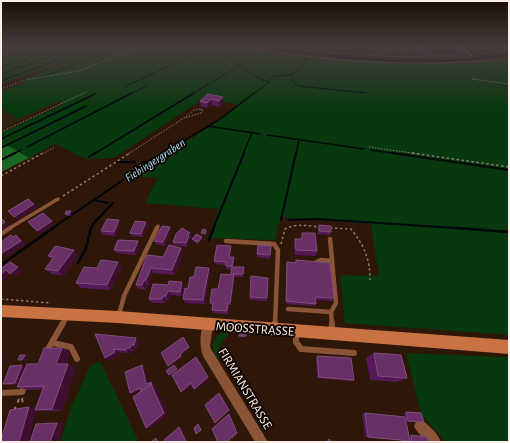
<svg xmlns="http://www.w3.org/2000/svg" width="510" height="443" font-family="'Alegreya Sans',sans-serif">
	<rect width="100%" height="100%" fill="#2e1708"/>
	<path fill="#2d2314" d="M28,81L63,100L1,130V91Z"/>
	<path fill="#08380d" d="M23,47H246L316,58L401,64H464L509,59V335L345,323L340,275L379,276L371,224L281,217L275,240L209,238L218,209L145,203L158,178L135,176C141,169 152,172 158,165L154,161L208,128L238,105L206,97L114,158L85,159L56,144L29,158L7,145L1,149V133L63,104L60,100L18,119L1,108V92L26,82L25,79L65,63L63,62C42,70 22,76 1,84V60L17,54L25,58L20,52L1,58V53Z
		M379,47H396V49L405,56L377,55Z
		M230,331L220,346L217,360C209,346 213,332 230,331Z
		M406,353L509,357V442H446L421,414Z
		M100,361L139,442H60L71,408L90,366Z"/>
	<path fill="#1c6623" d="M7,145L29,158L1,172V149Z"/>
	<path fill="#00070d" d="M262,47C283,47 305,53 326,54C386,60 449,63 509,53V55C436,69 335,62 262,47Z"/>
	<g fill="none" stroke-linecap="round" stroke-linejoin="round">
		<path stroke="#00070d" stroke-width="1" d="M171,47L180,49L194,47
			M212,47L260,79L270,82
			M63,57L92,47
			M24,59L51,49
			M1,60L3,59
			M1,67L21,60
			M1,74L52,56
			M292,74L293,82L299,86L366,93
			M42,77L120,47
			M1,81L60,59
			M126,86L209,47
			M1,89L26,79
			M130,94L147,86
			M192,94L239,66
			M253,94L265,86L274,76C292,76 298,75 305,58"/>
		<path stroke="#00070d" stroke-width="1.5" d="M208,126L260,134
			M267,135L364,149
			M1,139L95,94
			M27,147L132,93
			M1,148L86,106
			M370,150L399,154
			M13,154L21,150
			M94,154L194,93
			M161,154L219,120L254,93
			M243,154L252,133
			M296,154L299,140"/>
		<path stroke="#00070d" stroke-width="2" d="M392,153L509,170
			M89,157L95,153
			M1,160L15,153
			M117,162H135
			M142,162H149
			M94,200L108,203
			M281,220L296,153
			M289,220L318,219L471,229
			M51,229L163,153
			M91,229L93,224L113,203
			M213,229L244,153"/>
		<path stroke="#00070d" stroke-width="2.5" d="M457,228L509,232
			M209,240L214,228
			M78,263L86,248L91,228
			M1,265L53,228"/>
		<path stroke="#8c796d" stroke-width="1" stroke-dasharray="1.5 1.5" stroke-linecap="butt" d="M248,47C335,63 421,67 509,59
			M284,47L314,51
			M350,47L377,50
			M379,47H389
			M505,47L509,48
			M344,49L350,50V47
			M431,50L448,49L449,47
			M327,52L400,57L463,55
			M475,54L509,50
			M376,56L379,47
			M418,57L416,55H433L430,53
			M472,79L509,84
			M1,89L25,80L79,71L140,47
			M200,109L203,110L201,113L184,118L194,110Z
			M1,132L86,92
			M369,147L419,154
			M42,154L55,147
			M128,154L184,118"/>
		<path stroke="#8c796d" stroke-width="1.5" stroke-dasharray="2.5 2.5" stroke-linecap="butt" d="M412,153L509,167
			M1,176L43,153
			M63,196L130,153
			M330,228L351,229C364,245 370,259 370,280
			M281,244L285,229C296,223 308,226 320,227
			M1,299L51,303"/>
		<path stroke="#8c796d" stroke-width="2" stroke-dasharray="4.5 4.5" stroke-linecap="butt" d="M22,398L23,405
			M14,411L19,399"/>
		<path stroke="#8a5537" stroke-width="2.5" d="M317,47H329
			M460,47L471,55"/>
		<path stroke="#8a5537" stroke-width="3.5" d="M8,229L58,199
			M156,229L158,226"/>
		<path stroke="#8a5537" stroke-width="4.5" d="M1,234L10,228
			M226,241L274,244L278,250L275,324
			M315,263L321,260L332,261
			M288,309L331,312L336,303L330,239
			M331,312L332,324
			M119,315L124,296L157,228
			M63,324L68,315"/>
		<path stroke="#8a5537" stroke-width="6" d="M332,323V331
			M275,327V323
			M296,333V342L301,349L354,353
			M53,343L71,347L77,359
			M47,351L63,323
			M1,393L22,392L25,385"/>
		<path fill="#8a5537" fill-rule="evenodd" d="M208,320L212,321L213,325L210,346L211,349L268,442H255L203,356C199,345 200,332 204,321Z
			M420,420C428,423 438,434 441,442H426L416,430L414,426L416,422Z"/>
		<path fill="#c87341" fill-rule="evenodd" d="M1,305L118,311L509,340V354L118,323L1,317Z"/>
	</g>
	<path fill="#561957" d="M334,47H347V48H343V51L333,50Z
		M397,47H409L412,49L411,53H403Z
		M423,47H448L429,48L432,50L431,54L416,55L413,51L414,48L424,47Z
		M452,47H464L468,49L466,52L458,53L451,48Z
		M223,97V103L220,107L212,105L208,108L201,107L200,101Z
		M72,213L71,216H66L65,214Z
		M146,222L148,225L143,237L132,236L130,233Z
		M121,224L116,236L103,235L101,231Z
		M319,225L331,232L330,235L318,234V229Z
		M171,230L165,246L156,244L154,241Z
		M302,233L317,251L316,256L295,255L294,244L295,239H301Z
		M191,236L189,238L190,239L187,247L174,245L173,242Z
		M192,239H202L198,244L193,241Z
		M140,245L136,255L116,253L114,250Z
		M271,246L270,259L257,257V254Z
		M231,249L230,257H234V261L233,267H244L243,277H234L231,305L229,306L228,314L213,313L212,310L213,305H211L210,303L218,289L231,275L232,270L226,269V265L215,264L214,261Z
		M183,253L175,275L153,273L149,285H147L146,290L139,289L136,285L147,255L163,257Z
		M78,255L64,276L51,274L45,269L52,260L48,256Z
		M296,260L334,298L333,301L316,300V304L315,306L286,304V265L287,262L295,263Z
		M122,267L111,290L81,288L76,283L97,268Z
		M209,268L210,272L205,304L185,303L183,299L194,277Z
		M268,278L267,301L250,300V297Z
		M153,284L184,287L182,296L170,295L169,300H166L165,303H152L149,299Z
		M95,334L140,341L137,348H135L134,351H131L130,353L118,352L120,355L110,361L105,358Z
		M239,334H246V337H239Z
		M62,348L70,352L66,364L76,367L62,411H46L36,410L28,442H1L36,408L43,389L28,390L17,387L19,384L9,385L3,384L26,366L38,364Z
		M374,353L407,378L397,382L370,380L366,358Z
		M317,356L354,380L352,381L317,378L316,358Z
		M406,412L424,422H406L409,435L427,437L429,442H410V441L365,437L362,414L365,413L405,417L404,413Z"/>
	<path fill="#3e0f31" d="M223,97V103L220,107L219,101Z
		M211,99L212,105L208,108L207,103Z
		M34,204L38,207L18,220L14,217Z
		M1,210L5,214L1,216Z
		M71,211L72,213L71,216L69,214Z
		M1,217L9,226L1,231Z
		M119,220L121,224L116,236L114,232Z
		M52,221L55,225L40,234L37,231Z
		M146,222L148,225L143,237L141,234Z
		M170,227L171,230L165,246L163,242Z
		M190,233L191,236L189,238L190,239L187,247L186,243L187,235Z
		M16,235L21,239L25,244L7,257L2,253Z
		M202,237V239L198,244V242Z
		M138,241L140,245L136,255L134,251Z
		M181,248L183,253L175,275L172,270Z
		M74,250L78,255L64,276L58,271Z
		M118,262L122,267L111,290L107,285Z
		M18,267L23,270L15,277L10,274Z
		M151,268L153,273L149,285L146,280Z
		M209,268L210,272L205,304L203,300Z
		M6,270L10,273L1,282V274Z
		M234,275V278L231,305L230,303Z
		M144,280L147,285L146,290L142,285Z
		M182,282L184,287L182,296L180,292Z
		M168,291L170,295L169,300L166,296Z
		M163,296L166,300L165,303L162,299Z
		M228,303L229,306L228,314L227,311Z
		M136,338L140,341L137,348L134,345Z
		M184,338L190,348L181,355L180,354Z
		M131,345L135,348L134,351L130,348Z
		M62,348L70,352L65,367L56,364Z
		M127,348L131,351L130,353L126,350Z
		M113,349L118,352L120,355L110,361L105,358Z
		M3,355L6,356L3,362L1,361V359Z
		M25,355L27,356L25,361L22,360Z
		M181,356L182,357L169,367L168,366Z
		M196,357L209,379L196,390L194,389Z
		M68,364L76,367L62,411L52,409Z
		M22,365L27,367L21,384L15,383Z
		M142,365L144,366L149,385L146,384Z
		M174,365L178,370L170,376L169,375Z
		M151,382L154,383L168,414L150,428H146Z
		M191,383L193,385L182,393L181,392Z
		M140,388L142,389L133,394L130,393Z
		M219,393L229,411L216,423H215Z
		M29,407L37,408L28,442H19Z
		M57,423H64L58,442H50Z
		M179,427H181L188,442H186Z"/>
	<path fill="#683067" stroke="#7f4e7b" d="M401,47H409L412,49L404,50Z
		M428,47L432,50L418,51L414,48Z
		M455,47H464L468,49H459Z
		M208,94L223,97L219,101L211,99L207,103L200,101Z
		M28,199L34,204L14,217L8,211Z
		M66,211H71L69,214H65Z
		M43,213L52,221L37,231L28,222Z
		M1,218L5,222L1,225Z
		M107,219L119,220L114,232L101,231Z
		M135,221L146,222L141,234L130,233Z
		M319,225L331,226V232L319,231Z
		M162,226L170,227L163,242L154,241Z
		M182,228L190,233L187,235L189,236L186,243L173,242L176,234Z
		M203,229L206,230L205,234L201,233Z
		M302,233H315L317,251L296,250L295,239H302Z
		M196,234L202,237L198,242L192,239Z
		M11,235L13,237L16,235L21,241L2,253L1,252V242Z
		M118,240L138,241L134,251L114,250Z
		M169,245L181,248L172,270L151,268L146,280H144L142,285H136L147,255L163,257Z
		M217,245L231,246L229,257H234L232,266H226V262L214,261Z
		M258,245L271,246L270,255L257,254Z
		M55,246L74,250L58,271L45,269L54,257L48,256Z
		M101,260L118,262L107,285L76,283L84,267L97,268Z
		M296,260L330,263L334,298L315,297L316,304L286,301L287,262L296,263Z
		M10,262L18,267L10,274L6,270L1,274V268H2Z
		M196,267L209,268L203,300L183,299L185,288L188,289L190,277H194Z
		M232,267H244L243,274H231Z
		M221,274L234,275L230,303H228L227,311L212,310L213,303H210L212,289H218Z
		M251,276L268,278L267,298L250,297Z
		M169,281L182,282L180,292L168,291L166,296H163L162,299H149L153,284L168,285Z
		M95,334L136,338L134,345H131L130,348H127L126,350L113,349L115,352L105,358Z
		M239,334H246V336H239Z
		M183,337L189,347L180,354L181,356L168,366L161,353Z
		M44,348H62L56,364H68L52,409L35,410L44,386L17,387L27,364H38Z
		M374,353L401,355L407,378L378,376Z
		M20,355H25L22,360H18Z
		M317,356L351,358L354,380L319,377Z
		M196,357L208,377L194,389L191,383L181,392L172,375Z
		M22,365L15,383L3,384L10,366Z
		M142,365L146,384L151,382L152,385L151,384L141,391L140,388L130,393L125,372Z
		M174,365L177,369L169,375L166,371Z
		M151,384L164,413L146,428L133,397Z
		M219,393L229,410L215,423L205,405Z
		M29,407L19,442H1V440L10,410Z
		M406,412L421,413L424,422L408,421Z
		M365,413L405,417L410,441L368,437Z
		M229,414L237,433L227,442H218L212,429Z
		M57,423L50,442H30L36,424Z
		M198,424L201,430L196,434L194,428Z
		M179,427L186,442H165L164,440Z
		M411,435L427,437L429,442H412Z
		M156,438L158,442H151Z
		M329,439L331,442H327Z"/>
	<linearGradient id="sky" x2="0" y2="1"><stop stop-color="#190d04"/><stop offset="0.43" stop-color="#463c3d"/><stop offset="1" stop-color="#463c3d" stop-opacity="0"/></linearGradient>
	<rect width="510" height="109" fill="url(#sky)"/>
	<g text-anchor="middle" stroke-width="4" stroke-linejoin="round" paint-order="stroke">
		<g font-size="12" font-style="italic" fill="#acdff7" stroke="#0f0602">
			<text transform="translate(155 160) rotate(-33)" y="4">Fiebingergraben</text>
		</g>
		<g font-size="13" fill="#fef0e8" stroke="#0f0602">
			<text transform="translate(255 328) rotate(4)" y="5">MOOSSTRASSE</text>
			<text transform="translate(246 388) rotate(59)" y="5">FIRMIANSTRASSE</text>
		</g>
	</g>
	<rect width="510" height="443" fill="none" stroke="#fef0e8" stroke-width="4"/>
</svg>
